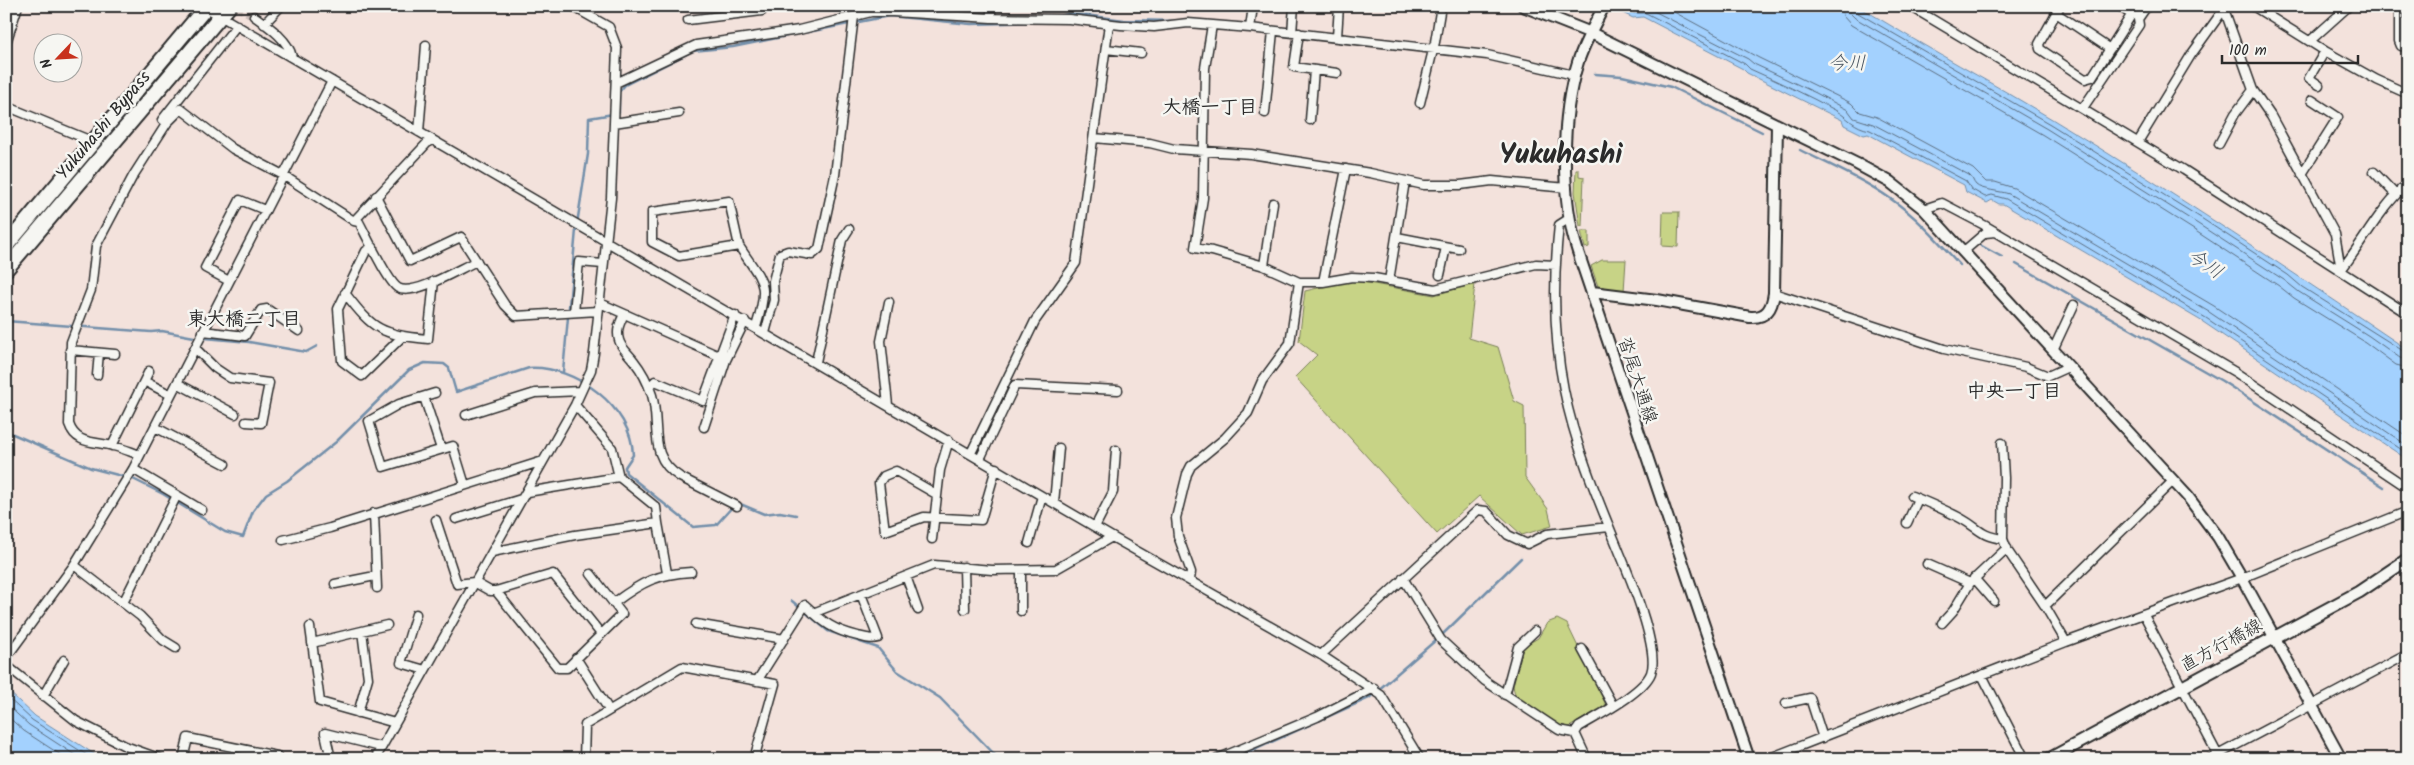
<svg xmlns="http://www.w3.org/2000/svg" width="2414" height="765" font-family="Kalam,'Klee One',sans-serif">
	<rect width="100%" height="100%" fill="#f3e2dc"/>
	<filter id="ink" filterUnits="userSpaceOnUse"><feTurbulence type="fractalNoise" baseFrequency=".02" numOctaves="2"/><feDisplacementMap in="SourceGraphic" scale="10" xChannelSelector="R" yChannelSelector="G"/><feConvolveMatrix kernelMatrix="1 2 1 2 8 2 1 2 1" color-interpolation-filters="sRGB"/></filter>
	<g filter="url(#ink)">
		<path fill="#c7d386" stroke="#797f58" d="M1576,170H1579V176L1584,177L1582,226H1580L1575,192Z
			M1663,212H1679L1678,247L1662,246Z
			M1581,231H1589V247L1585,248Z
			M1602,260H1626L1624,291L1599,289L1591,266Z
			M1352,280L1434,295L1475,284L1469,338L1498,347L1514,401L1524,406L1525,477L1548,509L1552,526L1522,535L1479,496L1437,534L1295,377L1317,355L1299,341L1305,291Z
			M1557,619L1567,624L1606,705L1566,729L1518,698C1506,684 1519,661 1524,646L1538,638L1547,623Z"/>
		<path fill="#a3d1fe" stroke="#738faa" d="M1608,6H1855L1868,12C1928,49 1991,82 2052,119C2173,192 2291,271 2408,350V460L2203,322L2003,204H1999L1992,200L1987,203L1966,192L1964,185L1868,134L1864,135L1844,125L1842,120L1747,73L1743,69L1643,17L1633,18Z
			M6,689L35,716L102,759H6Z"/>
		<g fill="none" stroke-linecap="round" stroke-linejoin="round">
			<path stroke="#5b6d7f" stroke-width="1" d="M1620,6L1634,13H1646L1745,64L1750,69C1779,82 1807,95 1835,110C1849,118 1853,127 1870,130L1966,181L1971,189L1985,197L1992,195L2006,199L2206,318L2408,454
				M1644,6L1748,59L1754,64L1816,93L1848,110L1854,118L1873,124L1969,175C1973,178 1973,182 1976,185C1981,190 2001,191 2009,194L2209,312L2408,446
				M1663,6L1759,58L1851,103L1860,112L1877,117L1973,169L1986,182H1995L2014,188L2214,306L2408,437
				M1842,6L1843,16L1851,25L2043,135L2194,230L2279,286L2294,298L2365,342L2396,365L2408,368
				M1849,6L1850,13L1855,18L2047,129L2198,224L2284,280L2299,292L2369,336L2400,358L2408,360
				M1855,6L1858,13L2050,124L2201,218L2288,275L2302,287L2408,354
				M6,696L32,720L93,759
				M6,704L29,725L81,759
				M6,715L24,731L67,759"/>
			<path stroke="#738faa" stroke-width="2.5" d="M1060,16L1069,13L1124,20L1178,21
				M803,33L889,16L971,24L1043,22
				M1595,74L1622,76L1671,87L1762,132
				M1800,150C1830,165 1863,179 1891,199C1917,217 1938,241 1960,265
				M1978,244L2002,257
				M2016,264L2222,381L2384,487
				M6,321L151,332L162,331L194,337L249,342L306,352L317,346
				M563,372L576,230L588,154L589,118L619,113V92L625,85L693,51L733,47L797,34
				M6,431L91,468L133,479L163,494L225,532L243,537L253,511L266,494L287,481L336,442L409,370L425,363L444,364L449,368L456,392L529,368C575,365 632,407 633,455L625,467L626,473L693,527L716,525L734,505
				M738,503L764,514L780,512L796,515
				M792,601L828,631L878,648L897,671L940,698L999,759
				M1234,759L1369,698L1444,633L1521,558"/>
			<path stroke="#cbbdb9" stroke-width="8" stroke-dasharray="8 4" stroke-linecap="butt" d="M236,6L254,16"/>
			<g stroke="#2b2b2b" stroke-width="11">
				<path id="street" d="M1910,6L2184,170L2408,314
					M2060,6L2039,44L2040,49L2085,79L2092,77L2137,6
					M2119,6L2132,15
					M2223,6L2253,90L2271,116L2335,234L2341,270
					M2253,6L2325,51L2377,80L2408,94
					M2399,6V41L2401,46L2408,47
					M205,7L1112,537L1321,655L1381,695L1420,759
					M2056,13L2110,49
					M254,16C268,26 289,40 292,57
					M991,18V6
					M688,20L762,11
					M264,24L281,6
					M1212,25L1205,68L1203,198L1195,248L1212,251L1264,266L1299,282H1323L1346,169
					M1250,28L1253,6
					M1292,33L1294,6
					M1299,33L1294,67L1337,73
					M1337,37L1339,6
					M2310,41L2349,6
					M6,43L18,6
					M1106,49L1141,53
					M616,83L696,45L799,30L871,12H893L991,18L1069,19L1121,25L1154,27L1188,23L1250,28L1487,55L1574,75
					M2319,85L2309,78L2325,51
					M1420,103L1435,42L1441,6
					M6,106L94,142
					M2083,108L2139,25L2138,19L2147,6
					M1265,113L1273,31
					M1310,120L1314,70
					M167,123L162,120L237,25
					M614,123L679,113
					M419,132L426,45
					M1094,138L1150,143L1174,149L1251,154L1370,173L1424,185H1460L1492,181L1567,188
					M2138,142L2191,55L2224,9
					M2219,144L2235,114L2253,90
					M2374,172L2395,194
					M2302,174L2338,117L2312,100
					M2401,189L2408,197
					M376,196L410,261L461,237L505,305L516,316L598,311
					M1924,209L1942,203L1984,225L2235,372L2408,488
					M1570,218L1559,225C1553,280 1553,335 1564,390C1576,451 1603,511 1626,568C1635,590 1659,652 1651,673C1643,693 1597,716 1579,727L1575,733
					M354,221L359,222C366,235 388,282 398,288C414,297 460,268 477,261
					M1397,237L1459,249
					M739,246L729,201L652,212V242L679,256L739,246C763,283 770,282 756,327
					M373,247L366,251L338,309L342,361L362,376L403,336
					M1964,251L1985,233L1996,232
					M1264,266L1273,203
					M2341,270C2364,241 2380,208 2408,183
					M1440,275L1446,247
					M229,281L205,268L240,200L265,210
					M1389,281L1405,181
					M1323,282L1352,277L1374,278L1435,289L1536,264L1556,265
					M345,293C374,331 381,334 428,339L434,281
					M1774,293L1944,349L2026,367L2048,376L2068,367
					M600,303L719,356
					M574,312L579,262L603,264
					M624,314C620,323 616,330 619,340C621,348 629,354 634,361C642,371 648,383 652,395C661,426 647,457 680,477L737,506
					M203,331L245,336L261,310L267,309L299,331
					M765,333L774,300L773,281L780,254L788,251L812,255L819,249L835,175L854,16
					M195,348L215,368L230,378L269,383L261,423L246,422
					M70,350L115,354
					M2053,350L2074,305
					M816,362L842,240L849,229
					M97,375L99,353
					M144,381L171,395
					M177,383L235,414
					M649,387L655,381L703,401L735,315
					M435,393L399,404L369,421L383,467L453,446L465,485
					M424,397L441,449
					M575,405L612,448L619,477
					M888,405L881,341L889,302
					M466,415L535,393L581,391
					M155,427L225,464
					M704,427L726,360L745,321
					M2002,443L2004,478L2003,539L2007,550L2045,606L2066,642
					M112,446L149,371
					M971,453L1035,321L1076,263L1109,24
					M140,455C131,452 122,448 113,446C95,441 76,445 69,424L71,342L91,290L96,246L133,176L167,123L181,109L233,149L283,175L354,221L431,139
					M980,459L1015,385L1118,390
					M133,469L202,510
					M936,494L896,471L884,476L879,483L885,531L924,517L981,520L996,468
					M1912,496C1929,503 1946,510 1962,519C1980,529 1980,536 2003,539
					M1054,503L1059,448
					M374,513L377,588
					M456,519L521,499
					M436,520L457,584L474,582L490,591H496L553,574L601,634
					M658,523L667,573
					M1907,523L1918,499
					M1095,527L1113,492L1116,450
					M932,539L940,470L949,440
					M283,540L330,528L543,461
					M1029,543L1042,496
					M492,552L575,535L658,523L656,507L619,477L527,492
					M1927,564L1970,583L2007,548
					M74,565L140,616L163,640L176,648
					M964,567L965,609
					M1021,570V611
					M906,576L918,610
					M1403,578L1441,640L1485,681L1559,730L1575,733
					M1974,578L1994,601
					M1190,580L1191,572L1178,536L1176,518L1187,474L1191,466L1225,438L1248,413L1262,381L1290,343L1299,282
					M335,584L375,576
					M496,591L558,668H567L622,614L591,574
					M615,602C642,582 657,574 691,572
					M123,603L177,495
					M2045,606L2173,481
					M813,613L934,565L992,570L1056,569L1112,537
					M416,614L401,663L425,670
					M2144,615L2220,759
					M1942,623L1953,611L1970,583
					M696,624L784,639
					M310,627L320,702L395,723
					M312,643L387,625
					M1582,649L1613,706
					M1321,655L1478,510L1486,511L1508,535L1527,544L1547,534L1609,527
					M6,658L74,565L133,469L332,81
					M576,658L609,710
					M6,665L76,721L125,746L161,759
					M1982,675L2025,759
					M757,681L805,605C824,623 833,630 858,636C865,638 871,640 878,638L861,594
					M1505,695L1518,647L1535,631
					M43,696L64,660
					M1786,703L1810,698L1823,738
					M358,713L368,678L362,631
					M1575,733L1587,759
					M183,759L188,738L277,756
					M331,759L325,733L381,747
					M375,759L575,405L591,370L594,353L611,198L617,48L609,27L572,6
					M584,759L585,725L682,667L775,684L754,759
					M1217,759L1317,717L1374,688
					M1767,759L2066,642L2242,578L2408,511
					M2210,759L2408,654"/>
			</g>
			<g stroke="#2b2b2b" stroke-width="14">
				<path id="secondary" d="M1523,6L1591,33L1857,164L1890,182L1924,209L2188,497L2218,537L2242,578L2341,759
					M1604,6C1595,24 1584,43 1578,62C1561,115 1560,198 1578,252L1749,759
					M1592,292L1657,300L1750,317C1767,318 1772,308 1774,293L1777,125"/>
			</g>
			<g stroke="#2b2b2b" stroke-width="15">
				<path id="primary" d="M2049,759L2359,592L2408,559"/>
			</g>
			<g stroke="#2b2b2b" stroke-width="18">
				<path id="highway" d="M6,246L207,6
					M6,269L229,6"/>
			</g>
			<use href="#street" stroke="#f6f6f2" stroke-width="8"/>
			<use href="#secondary" stroke="#f6f6f2" stroke-width="10"/>
			<use href="#primary" stroke="#f6f6f2" stroke-width="11"/>
			<use href="#highway" stroke="#f6f6f2" stroke-width="14"/>
		</g>
	</g>
	<g text-anchor="middle" stroke-width="5" stroke-linejoin="round" paint-order="stroke">
		<g font-size="18" fill="#2b2b2b" stroke="#f6f6f2">
			<text transform="translate(103 125) rotate(-50)" y="6">Yukuhashi Bypass</text>
			<text transform="translate(1638 380) rotate(72)" y="6">沓尾大通線</text>
			<text transform="translate(2221 645) rotate(-29)" y="6">直方行橋線</text>
		</g>
		<g font-size="19" font-style="italic" fill="#495460" stroke="#f6f6f2">
			<text x="1847" y="69">今川</text>
			<text transform="translate(2206 263) rotate(34)" y="7">今川</text>
		</g>
		<g font-size="19" font-weight="bold" fill="#2b2b2b" stroke="#f6f6f2">
			<text x="1210" y="113">大橋一丁目</text>
			<text x="244" y="325">東大橋二丁目</text>
			<text x="2014" y="397">中央一丁目</text>
		</g>
		<g font-size="28" font-weight="bold" fill="#2b2b2b" stroke="#f6f6f2">
			<text x="1561" y="163">Yukuhashi</text>
		</g>
	</g>
	<rect width="2414" height="765" fill="none" stroke="#f6f6f2" stroke-width="25"/>
	<rect x="12" y="12" width="2389" height="740" fill="none" stroke="#2b2b2b" stroke-width="2" filter="url(#ink)"/>
	<g transform="translate(58 58) rotate(245)"><circle r="24" fill="#f6f6f2" stroke="#a5a5a2"/>
	<path d="M0-4L9 19L0 12L-9 19Z" fill="#c8321e"/>
	<text y="-8" font-size="14" font-weight="bold" text-anchor="middle" fill="#2b2b2b">N</text>
	</g>
	<path d="M2222 55v8h136v-8" fill="none" stroke="#2b2b2b" stroke-width="2.5"/>
	<text x="2229" y="55" font-size="15" fill="#2b2b2b" stroke="#f6f6f2" stroke-width="4" paint-order="stroke">100 m</text>
</svg>
